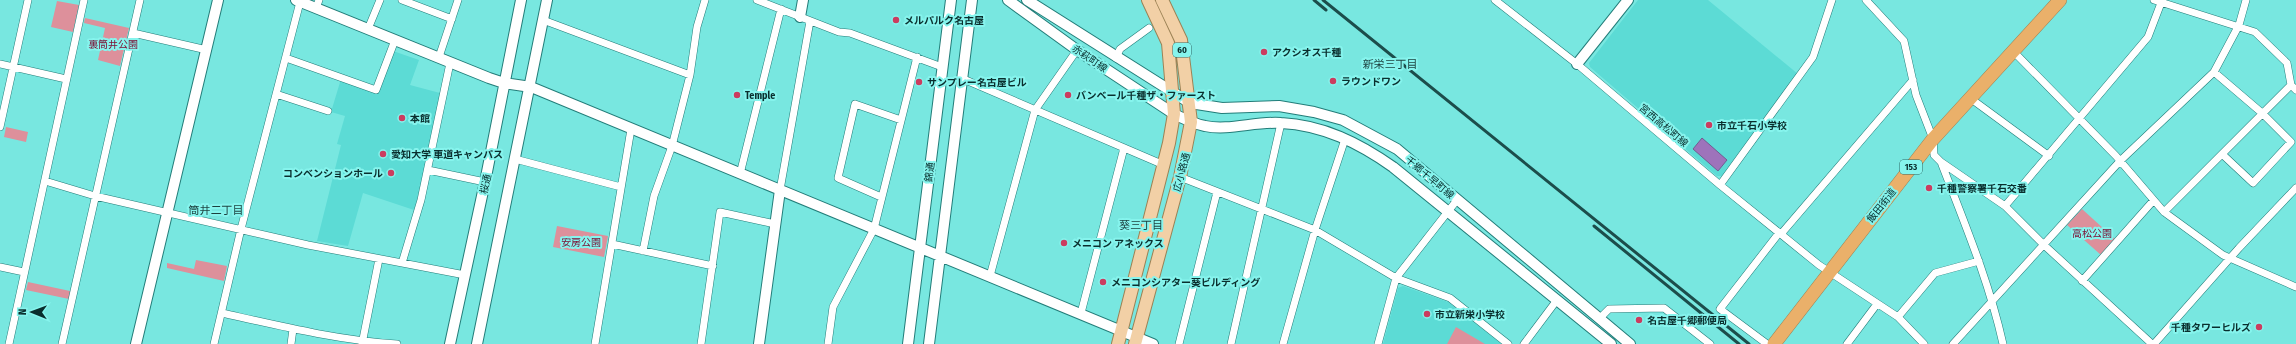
<svg xmlns="http://www.w3.org/2000/svg" width="2296" height="344" font-family="'Fira Sans Condensed','Noto Sans JP',sans-serif">
	<rect width="100%" height="100%" fill="#78e7e0"/>
	<path fill="#5cdbd5" d="M1638,0H1708L1798,74L1722,176H1717L1590,67L1589,63Z
		M393,51L419,60L410,85L440,93L427,163L414,210L363,193L348,246L317,241L341,145L337,144L345,116L331,112L341,79L376,92Z
		M1403,286L1448,302L1502,344H1383L1398,288Z"/>
	<path fill="#dd909b" d="M57,1L79,5L73,32L51,27Z
		M85,18L129,28L120,66L98,60L105,28L84,23Z
		M6,127L28,132L26,142L4,137Z
		M2082,209L2115,239L2101,255L2067,225Z
		M557,226L608,236L604,257L553,247Z
		M196,260L227,266L224,281L167,268V263L194,269Z
		M28,282L70,291L69,299L26,290Z
		M1456,327L1485,344H1447Z"/>
	<path fill="#9e73bb" stroke="#715e90" d="M1702,138L1727,160L1718,171L1693,149Z"/>
	<g fill="none" stroke-linecap="round" stroke-linejoin="round">
		<g stroke="#237d79" stroke-width="8">
			<path id="street" d="M402,0L452,19
				M757,0L839,32L850,33L942,67
				M1495,0L1577,64L1720,185L1819,265L1898,317L1924,344
				M1866,0L1904,41L1916,95L1933,139L1934,155L1941,162C1964,222 1989,281 2003,344
				M2154,0L2255,32L2287,63L2291,85L2296,90
				M316,8L319,0
				M543,20L690,75
				M368,29L380,0
				M133,33L207,50
				M2013,51L2116,156L2164,212L2223,255L2296,287
				M439,57L458,0
				M286,58L376,90L395,40
				M1116,58L1120,49L1149,28
				M0,64L66,79
				M2214,72L2262,113L2291,142L2253,183L2222,154
				M961,78L1164,165
				M276,94L328,111
				M1970,98L2049,156
				M0,127L28,0
				M515,159L621,187
				M1941,162L2005,206L2044,245L2152,344
				M428,170L485,182
				M740,174L781,9
				M1180,177L1315,230L1396,278L1450,298L1508,344
				M45,181L95,196L308,245L465,275
				M1720,185L1813,57L1832,0
				M780,190L810,21
				M881,197L838,178L855,104L901,120
				M2005,206L2148,37L2161,3
				M2164,212L2291,85
				M1781,234L1913,80
				M612,244L713,266
				M643,251L654,196L672,146L690,75L697,27L705,0
				M402,263L421,200L450,63
				M0,267L24,272
				M990,276L1035,110L1077,50
				M2082,281L2153,201
				M222,313C280,326 337,340 397,344
				M1081,313L1124,148
				M1898,317L1935,273L1979,261
				M1600,318L1609,309L1664,308L1710,344
				M9,344L84,0
				M62,344L140,0
				M214,344L241,229L300,2
				M291,344L293,329
				M362,344L379,259
				M595,344L631,129
				M701,344L720,212L775,224
				M828,344L833,307L874,229L917,57
				M1179,344L1217,192
				M1231,344L1281,123
				M1283,344L1315,230L1345,139
				M1378,344L1396,278L1457,200
				M1524,344L1557,300
				M1767,344L1720,309L1779,233
				M1847,344L1877,304
				M1953,344L2120,161L2214,72L2239,25L2246,0
				M2154,344L2239,248L2296,188"/>
		</g>
		<g stroke="#237d79" stroke-width="12">
			<path id="secondary" d="M296,0L489,78L504,83L531,87L1153,344
				M1008,0L1077,50L1174,114C1184,119 1194,124 1205,126C1229,131 1256,121 1281,123C1323,125 1359,143 1393,167L1611,344
				M1027,0L1190,103L1222,108L1279,106L1314,112L1343,120L1397,149L1630,344
				M800,17L803,0
				M1577,64L1628,0
				M136,344L218,0
				M450,344L485,182L521,0
				M477,344L547,0
				M759,344L780,190
				M908,344L951,0
				M929,344L972,0"/>
		</g>
		<g stroke="#9b8255" stroke-width="14">
			<path id="primary" d="M1118,344L1169,143L1174,114L1168,43L1148,0
				M1135,344L1180,177L1191,122L1181,40L1162,0"/>
		</g>
		<g stroke="#9b8255" stroke-width="14">
			<path id="highway" d="M1774,344L1933,139L2060,0"/>
		</g>
		<use href="#street" stroke="#fff" stroke-width="7"/>
		<use href="#secondary" stroke="#fff" stroke-width="10"/>
		<use href="#primary" stroke="#f2d0a6" stroke-width="12"/>
		<use href="#highway" stroke="#eab06a" stroke-width="13"/>
		<path stroke="#1c4d4b" stroke-width="3" d="M1314,0L1326,10
			M1323,0L1749,344
			M1594,226L1739,344"/>
	</g>
	<g fill="#cb3c5f" stroke="#86f4ed" stroke-width="1.5">
		<circle cx="896" cy="20" r="4"/>
		<circle cx="1264" cy="52" r="4"/>
		<circle cx="1333" cy="81" r="4"/>
		<circle cx="919" cy="82" r="4"/>
		<circle cx="737" cy="95" r="4"/>
		<circle cx="1068" cy="95" r="4"/>
		<circle cx="402" cy="118" r="4"/>
		<circle cx="1709" cy="125" r="4"/>
		<circle cx="383" cy="154" r="4"/>
		<circle cx="391" cy="173" r="4"/>
		<circle cx="1929" cy="188" r="4"/>
		<circle cx="1064" cy="243" r="4"/>
		<circle cx="1103" cy="282" r="4"/>
		<circle cx="1427" cy="314" r="4"/>
		<circle cx="1639" cy="320" r="4"/>
		<circle cx="2259" cy="327" r="4"/>
	</g>
	<g text-anchor="middle" stroke-width="4" stroke-linejoin="round" paint-order="stroke">
		<g fill="#86f4ed" stroke="#2e6967" stroke-width="1">
			<rect x="1173" y="43" width="18" height="14" rx="3"/>
			<rect x="1900" y="160" width="22" height="14" rx="3"/>
		</g>
		<g font-size="9" font-weight="bold" fill="#092e2d">
			<text x="1182" y="53">60</text>
			<text x="1911" y="170">153</text>
		</g>
		<g font-size="10" font-weight="bold" fill="#092e2d" stroke="#86f4ed" text-anchor="start">
			<text x="904" y="24">メルパルク名古屋</text>
			<text x="1272" y="56">アクシオス千種</text>
			<text x="1341" y="85">ラウンドワン</text>
			<text x="927" y="86">サンプレー名古屋ビル</text>
			<text x="745" y="99">Temple</text>
			<text x="1076" y="99">バンベール千種ザ・ファースト</text>
			<text x="410" y="122">本館</text>
			<text x="1717" y="129">市立千石小学校</text>
			<text x="391" y="158">愛知大学 車道キャンパス</text>
			<text x="383" y="177" text-anchor="end">コンベンションホール</text>
			<text x="1937" y="192">千種警察署千石交番</text>
			<text x="1072" y="247">メニコン アネックス</text>
			<text x="1111" y="286">メニコンシアター葵ビルディング</text>
			<text x="1435" y="318">市立新栄小学校</text>
			<text x="1647" y="324">名古屋千郷郵便局</text>
			<text x="2251" y="331" text-anchor="end">千種タワーヒルズ</text>
		</g>
		<g font-size="10" fill="#7d0c31" stroke="#86f4ed">
			<text x="113" y="48">裏筒井公園</text>
			<text x="2092" y="237">高松公園</text>
			<text x="581" y="246">安房公園</text>
		</g>
		<g font-size="10" fill="#092e2d" stroke="#86f4ed">
			<text transform="translate(1090 58) rotate(34)" y="4">赤萩町線</text>
			<text transform="translate(1664 125) rotate(40)" y="4">宮西高松町線</text>
			<text transform="translate(929 172) rotate(-83)" y="4">錦通</text>
			<text transform="translate(1181 172) rotate(-75)" y="4">広小路通</text>
			<text transform="translate(1430 177) rotate(40)" y="4">千郷千早町線</text>
			<text transform="translate(485 184) rotate(-78)" y="4">桜通</text>
			<text transform="translate(1881 205) rotate(-52)" y="4">飯田街道</text>
		</g>
		<g font-size="11" fill="#1c3f3d" stroke="#86f4ed">
			<text x="1390" y="68">新栄三丁目</text>
			<text x="216" y="214">筒井二丁目</text>
			<text x="1141" y="229">葵三丁目</text>
		</g>
	</g>
	<g transform="translate(32 312) rotate(271)" stroke="#86f4ed" stroke-width="3" paint-order="stroke">
	<path d="M0-3L7 15L0 10L-7 15Z" fill="#092e2d"/>
	<text y="-6" font-size="11" font-weight="bold" text-anchor="middle" fill="#092e2d">N</text>
	</g>
</svg>
